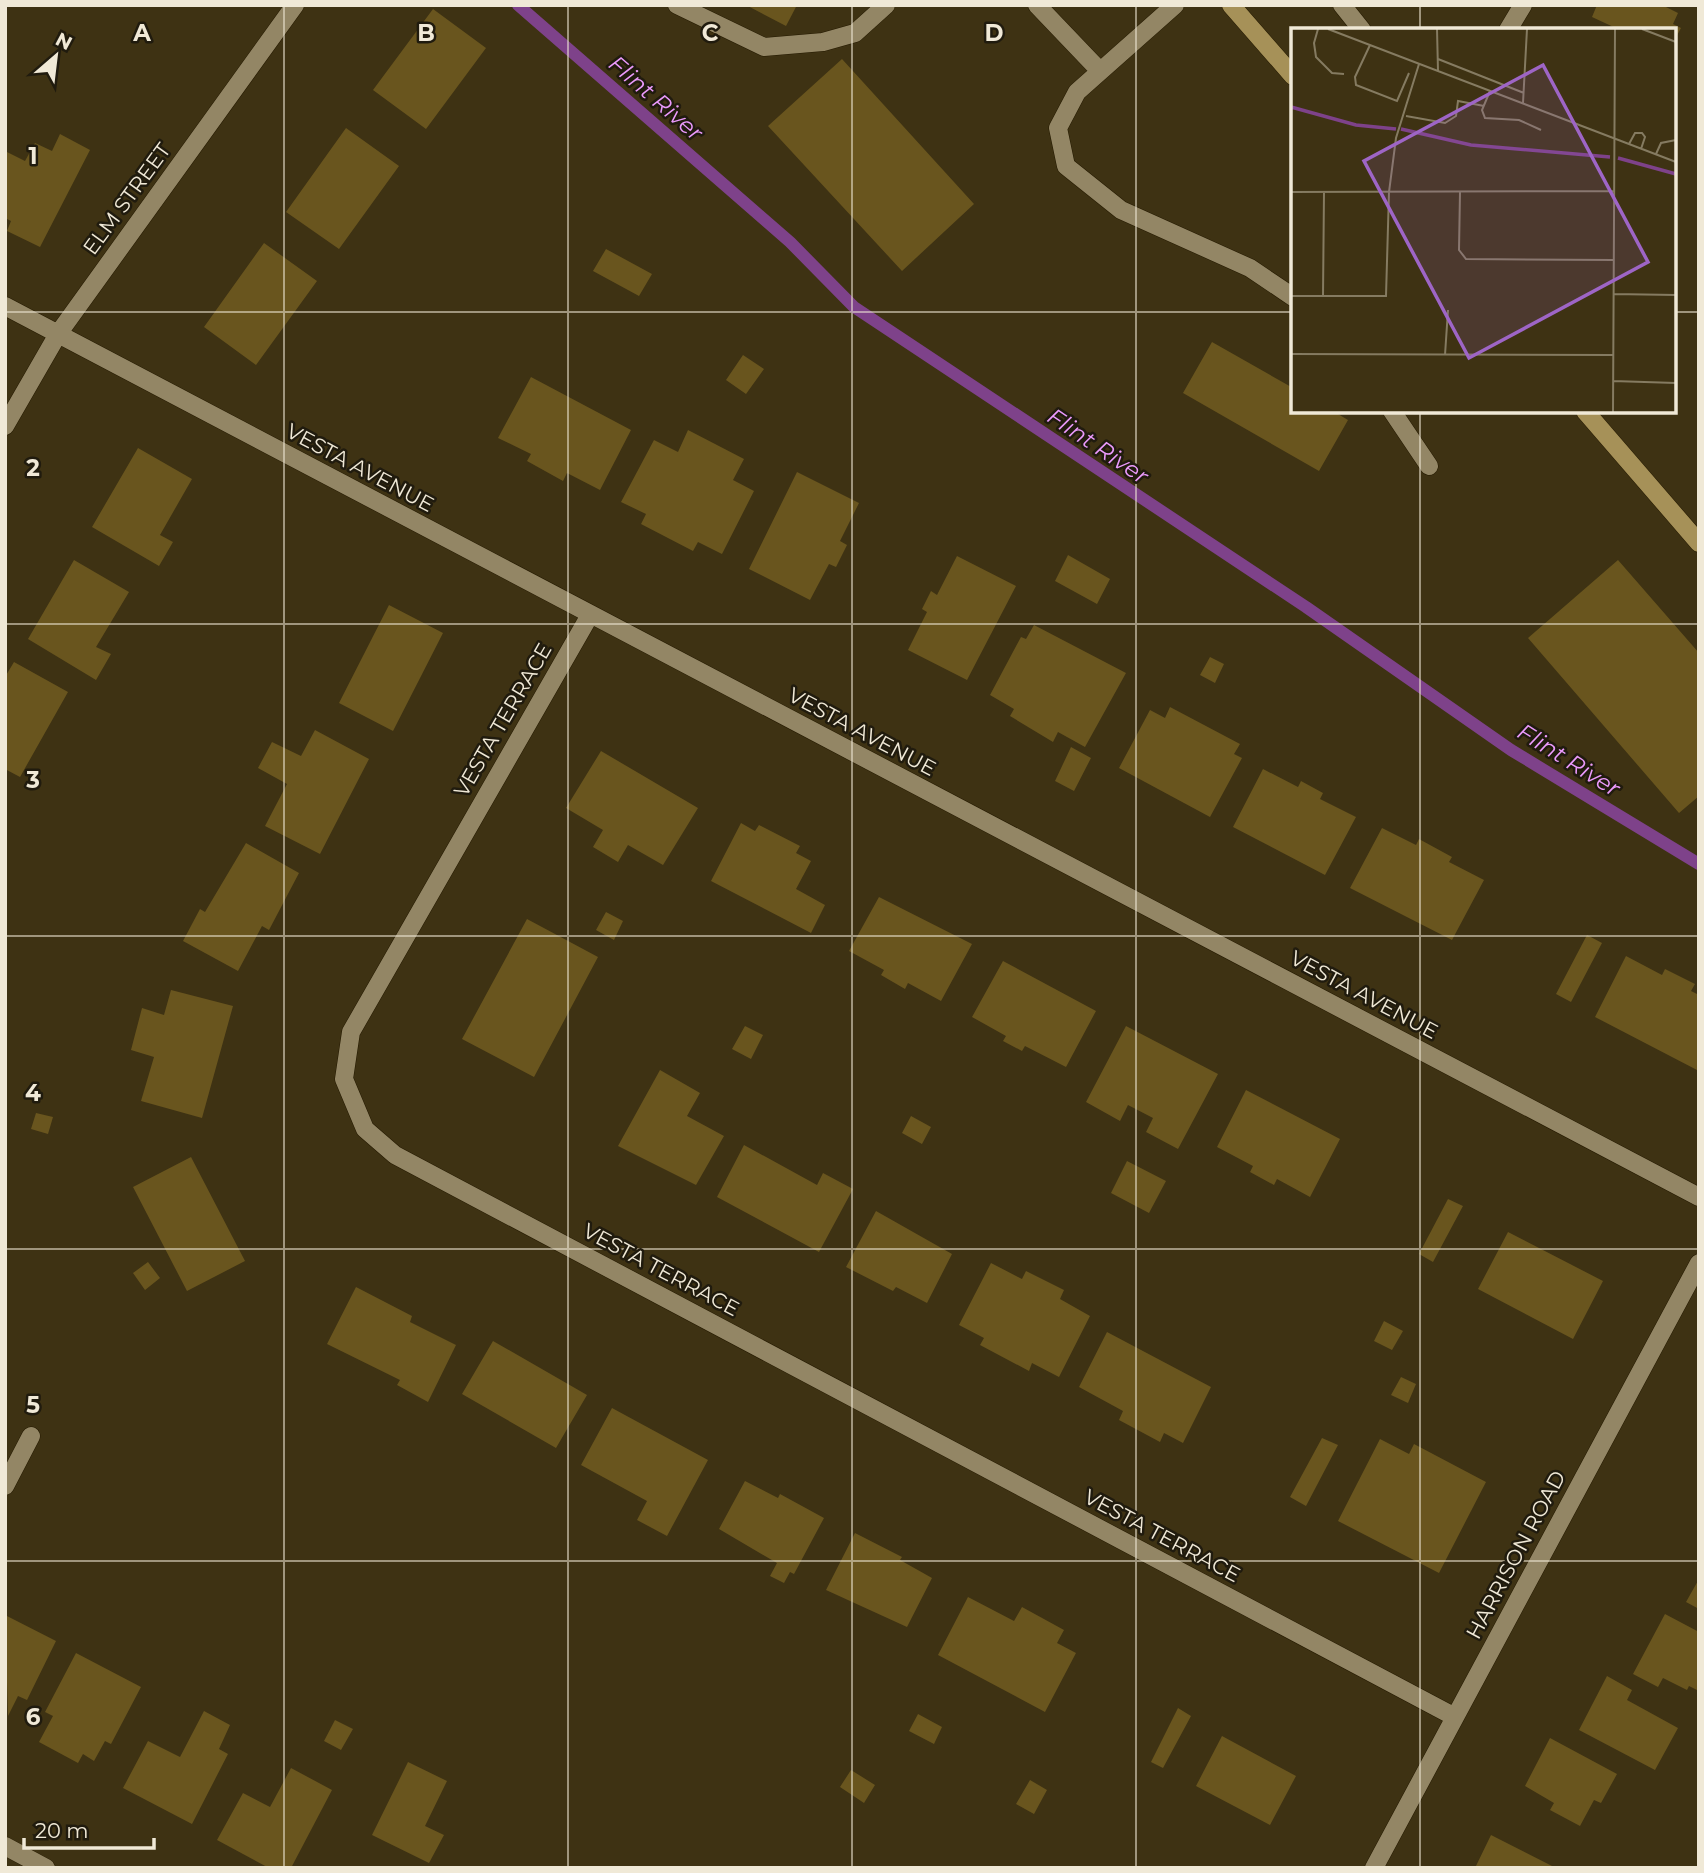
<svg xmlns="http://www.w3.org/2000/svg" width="1704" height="1873" font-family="Montserrat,sans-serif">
	<rect width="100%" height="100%" fill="#3e3213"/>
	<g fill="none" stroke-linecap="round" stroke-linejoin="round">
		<path stroke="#7e428a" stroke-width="12" d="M518,5L790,242L854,307L1306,607L1511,750L1699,864"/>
	</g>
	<path fill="#69551e" d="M746,5H797L786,26Z
		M1597,5H1662L1678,13L1673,24L1681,28L1674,41V30H1620L1592,17Z
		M433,9L486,48L426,129L373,90Z
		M842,59L974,204L902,271L768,126Z
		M346,128L399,166L339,249L286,212Z
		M60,134L90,150L40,247L7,231L11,221L5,218V151L25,161L35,143L52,151Z
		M264,243L317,281L256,365L204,327Z
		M606,249L652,274L639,296L593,271Z
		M1212,342L1293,388V411H1333L1348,420L1319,471L1183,393Z
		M743,355L764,369L746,394L726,380Z
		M531,377L631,430L600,490L567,473L563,481L527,461L531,454L498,438Z
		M688,430L744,459L733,480L754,491L722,554L698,542L693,551L641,524L646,514L621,502L654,440L678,452Z
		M138,448L192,479L160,535L173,542L159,566L92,527Z
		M797,472L859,503L840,541L847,545L836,567L829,564L810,600L749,569Z
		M1068,555L1110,579L1097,604L1055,581Z
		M957,556L1016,586L967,680L908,650L927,612L922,609L931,591L937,595Z
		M74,560L129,592L96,647L111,654L96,680L28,639Z
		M1618,560L1699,653V796L1679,813L1528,638Z
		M389,605L443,633L393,731L339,703Z
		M1034,625L1126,673L1085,747L1058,732L1053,742L1010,716L1014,709L990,695L1021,637L1026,639Z
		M1210,657L1224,664L1215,683L1200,675Z
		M14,662L68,692L20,777L5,769V677Z
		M1170,707L1240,744L1234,754L1242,758L1210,817L1119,768L1150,710L1165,718Z
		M315,730L369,759L320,854L265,826L287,784L258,768L272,742L301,756Z
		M1071,747L1091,758L1074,791L1055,781Z
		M601,751L698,808L663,865L628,845L618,862L593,847L603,830L566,808Z
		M1263,769L1298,787L1301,781L1323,793L1320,799L1356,817L1325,875L1233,827Z
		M741,823L755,831L759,825L800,846L796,853L811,861L796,889L825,905L811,933L711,881Z
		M1382,828L1416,845L1419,839L1452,857L1449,862L1484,880L1452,940L1350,888Z
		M246,843L299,873L269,930L262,926L238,971L183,941L200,909L205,912Z
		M879,897L972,944L941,1001L908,983L905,989L881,975L884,970L849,951Z
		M606,912L623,921L614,940L596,930Z
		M527,919L598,957L534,1077L462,1039Z
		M1587,935L1602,943L1571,1002L1556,994Z
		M1626,956L1662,975L1665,969L1695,984L1691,991L1699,995L1697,1070L1595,1017Z
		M1003,961L1096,1011L1066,1067L1025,1046L1022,1051L1003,1041L1006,1036L972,1017Z
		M171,990L233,1006L202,1118L141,1101L154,1057L131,1050L142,1008L164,1015Z
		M745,1026L763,1035L751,1059L732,1049Z
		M1126,1026L1218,1074L1178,1149L1146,1132L1153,1118L1128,1105L1120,1121L1086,1102Z
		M660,1070L700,1093L687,1116L724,1136L696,1185L618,1146Z
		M1246,1090L1340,1139L1310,1197L1277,1179L1274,1185L1250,1172L1253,1166L1217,1147Z
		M36,1113L53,1117L48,1134L31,1129Z
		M911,1116L931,1127L922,1144L902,1133Z
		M744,1145L817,1185L823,1173L853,1189L819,1252L717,1197Z
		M191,1157L245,1261L187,1291L133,1187Z
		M1127,1161L1166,1181L1149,1213L1111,1193Z
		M1448,1199L1463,1206L1433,1262L1419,1254Z
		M876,1211L952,1254L927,1303L896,1287L893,1291L846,1267Z
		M1508,1232L1603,1281L1573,1339L1478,1289Z
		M148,1262L160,1278L145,1290L133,1273Z
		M991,1263L1022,1279L1026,1271L1064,1290L1060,1299L1090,1316L1059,1377L1032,1363L1029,1371L980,1345L984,1338L959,1325Z
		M356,1287L412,1316L410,1322L456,1345L428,1402L397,1385L400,1380L327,1344Z
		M1384,1321L1403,1331L1392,1350L1374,1341Z
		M1107,1332L1211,1387L1183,1443L1164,1433L1160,1442L1119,1420L1123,1411L1079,1387Z
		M493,1341L587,1395L556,1448L462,1394Z
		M1401,1377L1416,1384L1408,1403L1391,1395Z
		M612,1408L708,1460L667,1536L637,1520L647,1501L581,1465Z
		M1322,1438L1338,1445L1306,1506L1290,1497Z
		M1380,1439L1409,1454L1414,1444L1486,1482L1439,1573L1338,1521Z
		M745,1481L778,1498L780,1494L824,1518L794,1574L790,1572L784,1583L770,1576L777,1563L719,1529Z
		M855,1533L902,1557L900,1560L932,1578L907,1627L826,1590Z
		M1699,1579V1609L1686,1602Z
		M968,1597L1014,1621L1022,1607L1064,1630L1057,1643L1076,1653L1045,1712L938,1655Z
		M1665,1614L1699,1632V1691L1689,1686L1687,1690L1663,1678L1658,1687L1633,1674Z
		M5,1615L56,1641L27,1700L18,1696L8,1716Z
		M76,1653L141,1687L111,1744L105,1741L94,1761L83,1754L78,1763L39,1742L53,1716L45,1712Z
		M1607,1676L1632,1690L1627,1700L1678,1728L1655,1770L1579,1730Z
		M1178,1708L1191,1716L1163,1768L1151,1762Z
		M204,1711L230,1725L219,1749L228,1754L192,1824L123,1788L148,1741L180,1757Z
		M918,1714L942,1727L934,1744L909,1731Z
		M335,1720L353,1729L341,1750L324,1741Z
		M1222,1736L1296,1776L1270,1825L1196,1786Z
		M1550,1738L1617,1774L1601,1803L1594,1800L1580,1826L1550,1810L1554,1803L1525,1786Z
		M408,1762L447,1781L425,1826L444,1835L429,1863L372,1835Z
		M291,1768L332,1790L291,1868H269L217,1840L243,1793L270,1807Z
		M851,1770L875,1785L864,1803L840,1787Z
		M1030,1780L1047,1790L1034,1814L1016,1804Z
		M1491,1835L1556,1868H1475Z"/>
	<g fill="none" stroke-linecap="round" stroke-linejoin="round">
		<g stroke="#251a00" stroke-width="19">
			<path id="lane" d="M677,5L764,47L823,42L855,33L886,5
				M1037,5L1100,71
				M1175,5L1077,92L1058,128L1066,166L1121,210L1250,268L1293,297
				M1342,5L1362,30
				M1392,411L1429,466
				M5,1486L31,1436"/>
		</g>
		<g stroke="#251a00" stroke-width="19">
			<path id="street" d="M1508,30L1523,5
				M5,306L1699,1197
				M5,426L58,334L295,5
				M590,615L351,1032L344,1079L365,1129L395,1155L1455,1717
				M5,1846L46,1868
				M1374,1868L1699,1263"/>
		</g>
		<g stroke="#251a00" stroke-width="19">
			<path id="secondary" d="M1231,5L1293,76
				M1585,411L1699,543"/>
		</g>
		<use href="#lane" stroke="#938665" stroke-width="18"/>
		<use href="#street" stroke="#938665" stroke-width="18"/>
		<use href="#secondary" stroke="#a69158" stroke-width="18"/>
	</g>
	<path fill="none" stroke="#f0e9d7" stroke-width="2" stroke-opacity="0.55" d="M284,5V1868M568,5V1868M852,5V1868M1136,5V1868M1420,5V30M5,312H1293M1674,312H1699M1420,411V1868M5,624H1699M5,936H1699M5,1249H1699M5,1561H1699"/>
	<g text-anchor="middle" stroke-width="5" stroke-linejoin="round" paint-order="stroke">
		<g font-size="21" fill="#f0e9d7" stroke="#201b0e">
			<text transform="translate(127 199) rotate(-54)" y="7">ELM STREET</text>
			<text transform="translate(360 468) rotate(28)" y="7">VESTA AVENUE</text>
			<text transform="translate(503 720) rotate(-60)" y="7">VESTA TERRACE</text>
			<text transform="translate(862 732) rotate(28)" y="7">VESTA AVENUE</text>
			<text transform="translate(1364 995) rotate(28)" y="7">VESTA AVENUE</text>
			<text transform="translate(661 1270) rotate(28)" y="7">VESTA TERRACE</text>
			<text transform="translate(1162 1536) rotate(28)" y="7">VESTA TERRACE</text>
			<text transform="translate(1516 1555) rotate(-62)" y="7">HARRISON ROAD</text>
		</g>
		<g font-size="23" font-style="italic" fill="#eb9afc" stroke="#201b0e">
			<text transform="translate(656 98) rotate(41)" y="8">Flint River</text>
			<text transform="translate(1098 446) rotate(34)" y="8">Flint River</text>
			<text transform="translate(1569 760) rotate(32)" y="8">Flint River</text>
		</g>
	</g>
	<g transform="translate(1291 28)">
		<rect width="385" height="385" fill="#3e3213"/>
		<path fill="none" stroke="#7e428a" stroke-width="3.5" d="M0,79L65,97L105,101M110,101L180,117L319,129M327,130L385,146"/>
		<path fill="none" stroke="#857b61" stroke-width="2" d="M27,1L23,15L25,29L41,45L53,46M37,1L385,134M146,1L147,43M351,1L385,14M79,17L64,49L65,57L106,73L118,45M147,31L233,65M199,63L191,82L194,90L228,92L250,102M232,75L236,1M115,88L154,95L165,88L167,73L193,78M338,116L344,105H351L354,109L350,121M365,126L370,115L385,112M0,164L323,163M169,164L168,222L175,231L322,232M322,266L385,267M0,268H95L98,164L105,110L128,36M32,268L33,164M0,326L322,327M154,327L157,282M322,353L385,355M322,384L324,1"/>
		<path fill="#9e65c6" fill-opacity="0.15" stroke="#9e65c6" stroke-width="3.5" d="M252,37L357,234L178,330L73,133Z"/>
		<rect width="385" height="385" fill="none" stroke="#f0e9d7" stroke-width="3.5"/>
	</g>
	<g font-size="23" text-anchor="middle" font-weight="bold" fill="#f0e9d7" stroke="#201b0e" stroke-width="5" stroke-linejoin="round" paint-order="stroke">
		<text x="142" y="41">A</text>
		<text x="426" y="41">B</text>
		<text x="710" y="41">C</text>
		<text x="994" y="41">D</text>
		<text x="33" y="164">1</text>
		<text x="33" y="476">2</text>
		<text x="33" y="788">3</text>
		<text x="33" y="1101">4</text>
		<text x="33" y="1413">5</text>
		<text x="33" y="1725">6</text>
	</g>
	<rect width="1704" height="1873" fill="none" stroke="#f0e9d7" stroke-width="14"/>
	<g transform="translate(56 56) rotate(28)" stroke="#201b0e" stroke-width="5" paint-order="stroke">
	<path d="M0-5L12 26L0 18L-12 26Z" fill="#f0e9d7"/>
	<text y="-10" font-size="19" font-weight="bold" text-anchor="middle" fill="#f0e9d7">N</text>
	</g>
	<path d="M24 1838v10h130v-10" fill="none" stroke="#f0e9d7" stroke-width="3.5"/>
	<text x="35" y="1838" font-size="21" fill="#f0e9d7" stroke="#201b0e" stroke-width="5" paint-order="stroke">20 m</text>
</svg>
